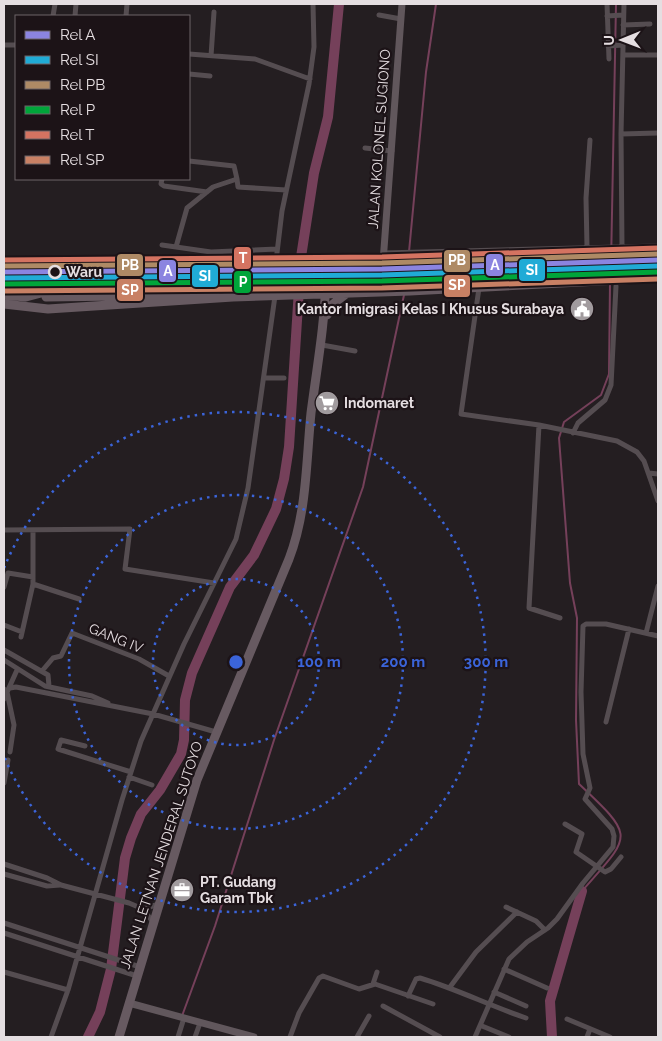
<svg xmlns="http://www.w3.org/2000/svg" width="662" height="1041" font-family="Raleway,sans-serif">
	<rect width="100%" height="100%" fill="#241e21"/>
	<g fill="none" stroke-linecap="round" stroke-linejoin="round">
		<path stroke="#75405a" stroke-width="2" d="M611,265L616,4
			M407,273L426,72L436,4
			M582,891C632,834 636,838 579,784L576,720L577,618L570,583L559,438L564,422L601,395L609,374L610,282
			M182,1016L215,926L274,740L363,487L404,295"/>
		<path stroke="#75405a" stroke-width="10" d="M88,1037L100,1012L111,969L125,858L131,838L141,814L160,790L181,754L184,740L185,700L192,673L230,587L254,555L276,509L284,479L289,447L301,257L314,173L328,117L339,4
			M552,1037L550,1001L582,891"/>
		<path stroke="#554d51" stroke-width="5" d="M607,4L609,59
			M379,15L401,19
			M53,16L55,4
			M75,16L76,4
			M126,16L127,4
			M607,16L623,15
			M623,25L650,24
			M4,45H16
			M608,46L623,45
			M189,54L255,59L310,79
			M623,55H658
			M211,56L214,12
			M189,74L210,76
			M621,134L658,133
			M365,148L392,151
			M162,179L161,184L164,186L207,192
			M237,179L238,187L286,190
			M162,245L211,252L277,249
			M176,247L187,208L213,187L237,179L234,166L189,161
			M587,247L586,198L590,140
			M622,247L621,134L624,4
			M383,253L658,246
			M274,278L282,211L309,84L314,47L313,4
			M479,288L461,414L539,425L617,441L637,452L644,461L658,501
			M322,345L355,351
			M264,378H284
			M539,425L529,608L560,618
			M573,433L578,423L605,400L611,385L616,286
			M649,473L658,474
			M4,530L130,529L125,569L214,583
			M33,584L79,599
			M4,587L8,573L33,577
			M4,625L22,632
			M646,633L658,586
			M21,637L33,584V530
			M4,650L48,675L49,686
			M4,660L45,686L92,696L108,703
			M42,671L53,658L61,656L72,633L139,659L169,676
			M10,688L16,687L153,714L216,732
			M4,689L7,692L14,725L10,752
			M4,699L17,670
			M606,722L629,629
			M85,746L61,740L58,749L131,772
			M129,777L152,785
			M4,783L8,760
			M565,824L582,834L576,852L605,872L611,869L621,857
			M4,864L47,878L61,885L129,903L143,909L153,922
			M4,874L47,886L60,885
			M506,907L536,921L545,930
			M143,909L159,904
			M4,923L140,967
			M4,933L137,976
			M504,969L547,988
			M4,972L68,990
			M373,984L377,972
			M450,987L476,952L517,912
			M494,992L526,1006
			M408,996L416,979L420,978C457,989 490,1006 526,1018
			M383,1006L440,1037
			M567,1019L610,1037
			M482,1026L509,1037
			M51,1037L68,990L122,800L141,741L184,644L236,539L248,488L275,296
			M178,1037L184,1018
			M195,1037L200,1023
			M290,1037L299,1013L319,978L323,976L359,989L375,984L433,1004
			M357,1037L369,1016
			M475,1037L509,959L527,942L548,928L557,919L583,883L613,847L614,836L612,829L585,799L590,788L583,754L581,692L583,626L586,624H606L658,636
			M587,1037L590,1029"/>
		<path stroke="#61575c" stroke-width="7" d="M382,276L402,4
			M129,1003L254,1037"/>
		<path stroke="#675a61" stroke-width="9" d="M443,282L596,277
			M4,295L26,297L45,292L206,280L400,276L608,267H658
			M46,297L120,296L218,289
			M4,304L48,309L233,297L410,291L658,278
			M327,315L333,304L346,294
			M119,1037L197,780L289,559C307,512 306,463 311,413C317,367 325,323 326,277"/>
		<path stroke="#675a61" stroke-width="9" d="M218,289L443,282"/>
		<g stroke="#1c1317" stroke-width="9">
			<path id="rail-1" d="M4,272L382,269L658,260"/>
		</g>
		<g stroke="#1c1317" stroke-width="9">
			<path id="rail-2" d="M4,278L382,275L658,266"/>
		</g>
		<g stroke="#1c1317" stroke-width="9">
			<path id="rail-3" d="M4,266L382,263L658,254"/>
		</g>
		<g stroke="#1c1317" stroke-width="9">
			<path id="rail-4" d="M4,284L382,281L658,272"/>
		</g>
		<g stroke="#1c1317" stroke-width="9">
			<path id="rail-5" d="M4,260L382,257L658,248"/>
		</g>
		<g stroke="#1c1317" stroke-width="9">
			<path id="rail-6" d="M4,291L382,288L658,279"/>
		</g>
		<use href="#rail-1" stroke="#8b84e0" stroke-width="5"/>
		<use href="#rail-2" stroke="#20abd6" stroke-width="5"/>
		<use href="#rail-3" stroke="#ae8a65" stroke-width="5"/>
		<use href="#rail-4" stroke="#00a53a" stroke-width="5"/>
		<use href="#rail-5" stroke="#d47361" stroke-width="5"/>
		<use href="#rail-6" stroke="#c88064" stroke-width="5"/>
	</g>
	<g fill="none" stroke="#3b64d9" stroke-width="2.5" stroke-dasharray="2.5 5">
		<circle cx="236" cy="662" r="83"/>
		<circle cx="236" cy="662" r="167"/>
		<path d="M4 568A250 250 0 1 1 4 756"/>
	</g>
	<defs>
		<g id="civic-disc" transform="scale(1.25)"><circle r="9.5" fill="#a19b9e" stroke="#1c1317"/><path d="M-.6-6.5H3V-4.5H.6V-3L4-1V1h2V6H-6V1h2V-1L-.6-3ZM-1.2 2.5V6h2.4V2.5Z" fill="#fff"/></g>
		<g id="supermarket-disc" transform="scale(1.25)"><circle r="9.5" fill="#a19b9e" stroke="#1c1317"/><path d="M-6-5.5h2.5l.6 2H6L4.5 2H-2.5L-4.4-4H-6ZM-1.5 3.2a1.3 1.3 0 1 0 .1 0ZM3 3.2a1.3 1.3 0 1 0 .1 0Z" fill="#fff"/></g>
		<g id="office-disc" transform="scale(1.25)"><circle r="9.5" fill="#a19b9e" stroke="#1c1317"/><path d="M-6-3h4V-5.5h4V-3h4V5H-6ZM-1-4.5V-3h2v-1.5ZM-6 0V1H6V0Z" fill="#fff"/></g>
	</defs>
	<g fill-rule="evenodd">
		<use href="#civic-disc" x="582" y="309"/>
		<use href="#supermarket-disc" x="327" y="403"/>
		<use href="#office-disc" x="182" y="890"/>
	</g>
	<circle fill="#1c1317" stroke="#e5dee1" stroke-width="2.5" cx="55" cy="272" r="6"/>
	<g text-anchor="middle" stroke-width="4.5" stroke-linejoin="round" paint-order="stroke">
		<g font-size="14" fill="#e5dee1" stroke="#1c1317">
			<text transform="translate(379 139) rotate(-86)" y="5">JALAN KOLONEL SUGIONO</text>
			<text transform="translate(116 638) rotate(22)" y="5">GANG IV</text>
			<text transform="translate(161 855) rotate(-72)" y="5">JALAN LETNAN JENDERAL SUTOYO</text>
		</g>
		<g font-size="14" font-weight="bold" fill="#e5dee1" stroke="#1c1317" text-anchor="start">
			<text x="66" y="277">Waru</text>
		</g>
		<g font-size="14" font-weight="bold" fill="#e5dee1" stroke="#1c1317" text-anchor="start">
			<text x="564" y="314" text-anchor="end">Kantor Imigrasi Kelas I Khusus Surabaya</text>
			<text x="344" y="408">Indomaret</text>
			<text x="200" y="887">PT. Gudang<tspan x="200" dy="16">Garam Tbk</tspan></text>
		</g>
	</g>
	<circle cx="236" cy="662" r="8" fill="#3b64d9" stroke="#1c1317" stroke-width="2.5"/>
	<g font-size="15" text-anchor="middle" font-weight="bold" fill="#3b64d9" stroke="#1c1317" stroke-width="4.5" stroke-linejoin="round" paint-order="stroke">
		<text x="319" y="667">100 m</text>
		<text x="403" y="667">200 m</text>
		<text x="486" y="667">300 m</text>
	</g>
	<g stroke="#1c1317" stroke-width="2">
		<rect x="233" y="246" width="19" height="24" rx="5" fill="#d47361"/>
		<rect x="443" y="249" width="28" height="24" rx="5" fill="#ae8a65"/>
		<rect x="116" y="253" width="28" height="24" rx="5" fill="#ae8a65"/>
		<rect x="485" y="253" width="19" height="24" rx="5" fill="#8b84e0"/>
		<rect x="518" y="258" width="28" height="24" rx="5" fill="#20abd6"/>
		<rect x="158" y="259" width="19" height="24" rx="5" fill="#8b84e0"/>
		<rect x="191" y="264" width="28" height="24" rx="5" fill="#20abd6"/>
		<rect x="233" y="270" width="19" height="24" rx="5" fill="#00a53a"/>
		<rect x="443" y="274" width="28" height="24" rx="5" fill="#c88064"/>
		<rect x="116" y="278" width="28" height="24" rx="5" fill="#c88064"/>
	</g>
	<g font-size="14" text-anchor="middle" font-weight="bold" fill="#fff">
		<text x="243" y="263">T</text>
		<text x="457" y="265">PB</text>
		<text x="130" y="270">PB</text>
		<text x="495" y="270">A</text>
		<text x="532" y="275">SI</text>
		<text x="168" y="276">A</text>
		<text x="205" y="281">SI</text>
		<text x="243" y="287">P</text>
		<text x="457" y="290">SP</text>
		<text x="130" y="295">SP</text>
	</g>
	<rect width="662" height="1041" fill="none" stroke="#e5dee1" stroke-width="10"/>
	<rect x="15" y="15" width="175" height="165" fill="#1c1317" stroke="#6c6468"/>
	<rect x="25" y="31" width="25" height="8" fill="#8b84e0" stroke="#6c6468"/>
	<text x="60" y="40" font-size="15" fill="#e5dee1">Rel A</text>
	<rect x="25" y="56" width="25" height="8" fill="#20abd6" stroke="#6c6468"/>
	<text x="60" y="65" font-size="15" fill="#e5dee1">Rel SI</text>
	<rect x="25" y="81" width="25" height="8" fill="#ae8a65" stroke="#6c6468"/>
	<text x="60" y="90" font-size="15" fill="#e5dee1">Rel PB</text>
	<rect x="25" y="106" width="25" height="8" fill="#00a53a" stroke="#6c6468"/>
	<text x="60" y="115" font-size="15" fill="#e5dee1">Rel P</text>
	<rect x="25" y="131" width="25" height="8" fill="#d47361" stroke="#6c6468"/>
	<text x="60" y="140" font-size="15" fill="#e5dee1">Rel T</text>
	<rect x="25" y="156" width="25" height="8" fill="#c88064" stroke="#6c6468"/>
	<text x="60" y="165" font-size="15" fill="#e5dee1">Rel SP</text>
	<g transform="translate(622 40) rotate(269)" stroke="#1c1317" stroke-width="4" paint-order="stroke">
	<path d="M0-4L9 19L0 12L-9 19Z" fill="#e5dee1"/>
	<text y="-8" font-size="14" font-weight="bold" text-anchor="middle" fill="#e5dee1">U</text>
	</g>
</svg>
